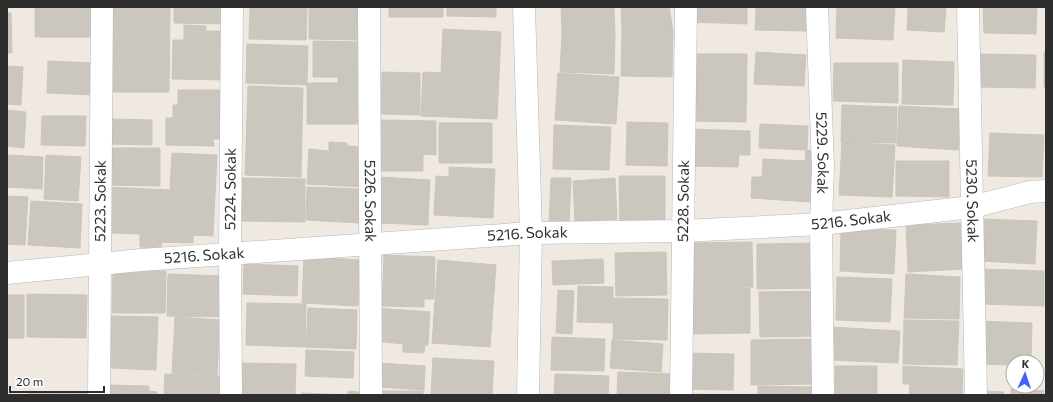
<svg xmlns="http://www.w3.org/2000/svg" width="1053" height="402" font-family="Commissioner,sans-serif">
	<rect width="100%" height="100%" fill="#efe9e1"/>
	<path fill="#cbc7bf" stroke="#cbc5ba" d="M35,7H94V37H35Z
		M113,7H170L169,92H113Z
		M174,7H225V24L174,23Z
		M250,7H307L306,40L249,39Z
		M309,7H362L361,40L309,39Z
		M389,7H443V17H389Z
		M447,7H496V17L447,16Z
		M561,7H614L615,34L562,32Z
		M621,7H669L673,31L622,30Z
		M691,7H747V24L690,22Z
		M756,7H808V31L755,30Z
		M837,7H895L893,40L836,38Z
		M908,7H946L944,32L907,30Z
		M983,7H1037L1036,34L984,33Z
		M7,13H11L12,53H7Z
		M184,25L206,26V31H227L226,80L172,79L173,40H184Z
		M443,29L501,32L497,119L421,116L423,72L441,73Z
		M622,30L673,31L672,77L621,76Z
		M562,32L615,34L614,74L560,72Z
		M313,41L363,42L362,83H338V77H313Z
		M247,44L308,46L307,85L246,83Z
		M756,52L806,55L804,86L754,84Z
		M1044,52H1046V87H1044Z
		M687,54H747L746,122L687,121Z
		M979,54L1036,55L1035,88L978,87Z
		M903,60L954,62L953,105L902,104Z
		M48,61L95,63L94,95L47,93Z
		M834,63H898V103L833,101Z
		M7,66L23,67L21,105L7,104Z
		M382,72L420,73V115L381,114Z
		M558,73L619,77L616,124L555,120Z
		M307,83H362V124H307Z
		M248,86L303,88L301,177L245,175Z
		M178,90H226V139H213L214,146L166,145V118H173V105H178Z
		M842,105L897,107L896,143L841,142Z
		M899,106L960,109L958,150L897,146Z
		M7,110L26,112L24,148L7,146Z
		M42,116H86L85,146L41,145Z
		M111,119L152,120V145L110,144Z
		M381,120L436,121V155L423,154V171H381Z
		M627,122L668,123L667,166L626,165Z
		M439,123H492V163H439Z
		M760,124L808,126L807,150L759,148Z
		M554,125L611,127L609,170L553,169Z
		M689,129L750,131V155H739L738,167L688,166Z
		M990,133L1044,135L1042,177L988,176Z
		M329,142L347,143V146L365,147L363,187L307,184L309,149L329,151Z
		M842,142L895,145L892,197L839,195Z
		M106,148H160V186L105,185Z
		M806,150L813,151L810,202L751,198L752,177H762L763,159L805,161Z
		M172,153L217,155L213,236L193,235V243L162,242L161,248L140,247V234L112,233V223H106L107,187L170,190Z
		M7,155L43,157L42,189L7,187Z
		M46,155L81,157L78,201L44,199Z
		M896,161H949V197L896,196Z
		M449,167L495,169L493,218L434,215L436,176L449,177Z
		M619,176H665V226H620Z
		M380,177L430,180L428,225L378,223Z
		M242,178L305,179V222L241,221Z
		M551,178H571L569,222L549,221Z
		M615,178L617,219L575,222L573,181Z
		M307,187L360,189L359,223L306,220Z
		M7,196L28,197L25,245L7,244Z
		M31,201L82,204L80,248L28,245Z
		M982,219L1037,221L1035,264L981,261Z
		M962,223L964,269L908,272L906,225Z
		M841,229L896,230L894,274L840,271Z
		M752,242L753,287L692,288L691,243Z
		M818,243L819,288L757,289V244Z
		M666,252L667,295L616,296L615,253Z
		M384,255L435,257L434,299H424V307L382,306Z
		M304,257L360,260L358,306L302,303Z
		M603,259L604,283L553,285L552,261Z
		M438,260L496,265L490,347L432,343Z
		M244,264L298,266L297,296L243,294Z
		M983,269L1044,271V306L982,304Z
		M113,270L166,271L165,313H112Z
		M168,274L222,276L221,317L167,316Z
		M906,274L960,277L959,319L904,318Z
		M837,277L892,279L890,322L836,320Z
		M578,286L613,287V323L577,322Z
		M750,288V333L689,334V289Z
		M558,290L574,291L572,334L556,333Z
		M820,291L821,336L760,337L759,292Z
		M27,294L87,295L86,338L27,337Z
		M7,295H24V338H7Z
		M614,298L668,299L667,340L613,339Z
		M247,303L306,304L305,347L246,345Z
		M308,308L357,310L356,349L306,347Z
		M376,308L430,312L428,345H425L424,353L403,352V344L374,341Z
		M111,316L158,317L156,370L110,368Z
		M175,317L220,320L217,375L172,373Z
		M904,320L959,321L957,365L903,364Z
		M978,321L1032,323L1031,362H1013V365L976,364Z
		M831,327L900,331L898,363L829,360Z
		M552,337L605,339L604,371L551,370Z
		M811,339L812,384L751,385V340Z
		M612,340L663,344L661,372L610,368Z
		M306,350L354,352L353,378L305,376Z
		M684,353L734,354L733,390L683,389Z
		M433,358L494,361L492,395H431Z
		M242,363L296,364L295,395H242Z
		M378,363L425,366L424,390L377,387Z
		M835,366H877V395H835Z
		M903,366L963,369L962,395H909L910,384H903Z
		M618,372L672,374L671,395H617Z
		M165,374L221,376L220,395H164Z
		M555,374L609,376L608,395H554Z
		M107,385L149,386V391L157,392V395H107Z
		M758,386L813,387L812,395H758Z
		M1011,389L1044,391L1043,395H1011Z
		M29,391L88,394V395H28Z
		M348,391L359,392V395H302V393L348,395Z
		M383,391H423V395H383Z
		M984,391L1004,392L1003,395H983Z
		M690,394L734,395H690Z"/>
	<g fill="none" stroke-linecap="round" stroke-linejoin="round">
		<g stroke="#b4b7c1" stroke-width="23">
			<g id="street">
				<path id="s1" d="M369,7L371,395"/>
				<path id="s2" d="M817,7L823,167L821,224L823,395"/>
				<path id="s3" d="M968,7L976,395"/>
				<path id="s4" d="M7,273L141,260L531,233L683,231L821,224L972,207L1030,192L1046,191"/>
				<path id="s5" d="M99,395L102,7"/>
				<path id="s6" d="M231,395L230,253L232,7"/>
				<path id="s7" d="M681,395L686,7"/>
			</g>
		</g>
		<g stroke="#b4b7c1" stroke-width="23">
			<path id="secondary" d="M524,7L531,233L528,395"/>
		</g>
		<use href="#street" stroke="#fff" stroke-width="22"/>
		<use href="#secondary" stroke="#fff" stroke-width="22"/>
	</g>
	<g text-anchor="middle" stroke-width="3.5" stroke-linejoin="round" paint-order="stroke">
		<g font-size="15" fill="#2e2e2e" stroke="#fff">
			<text dy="5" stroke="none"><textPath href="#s2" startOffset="146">5229. Sokak</textPath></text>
			<text dy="5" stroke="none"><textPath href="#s6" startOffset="206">5224. Sokak</textPath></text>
			<text dy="5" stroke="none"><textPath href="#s5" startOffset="194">5223. Sokak</textPath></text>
			<text dy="5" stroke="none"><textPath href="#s1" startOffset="194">5226. Sokak</textPath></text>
			<text dy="5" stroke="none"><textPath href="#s7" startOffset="194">5228. Sokak</textPath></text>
			<text dy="5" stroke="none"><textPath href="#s3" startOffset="194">5230. Sokak</textPath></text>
			<text dy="5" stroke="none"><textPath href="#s4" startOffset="846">5216. Sokak</textPath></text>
			<text dy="5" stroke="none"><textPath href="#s4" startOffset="522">5216. Sokak</textPath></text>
			<text dy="5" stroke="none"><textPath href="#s4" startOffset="198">5216. Sokak</textPath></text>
		</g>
	</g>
	<rect width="1053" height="402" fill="none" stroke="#2e2e2e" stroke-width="16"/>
	<g transform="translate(1025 374) rotate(3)"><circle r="19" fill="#ffffff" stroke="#ababab"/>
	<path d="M0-3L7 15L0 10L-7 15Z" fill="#4264fb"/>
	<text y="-6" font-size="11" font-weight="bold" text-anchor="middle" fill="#2e2e2e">K</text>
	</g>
	<path d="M10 386v6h94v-6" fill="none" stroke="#2e2e2e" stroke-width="2"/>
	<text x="16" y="386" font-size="12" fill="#2e2e2e" stroke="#ffffff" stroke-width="3" paint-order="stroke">20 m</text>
</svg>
